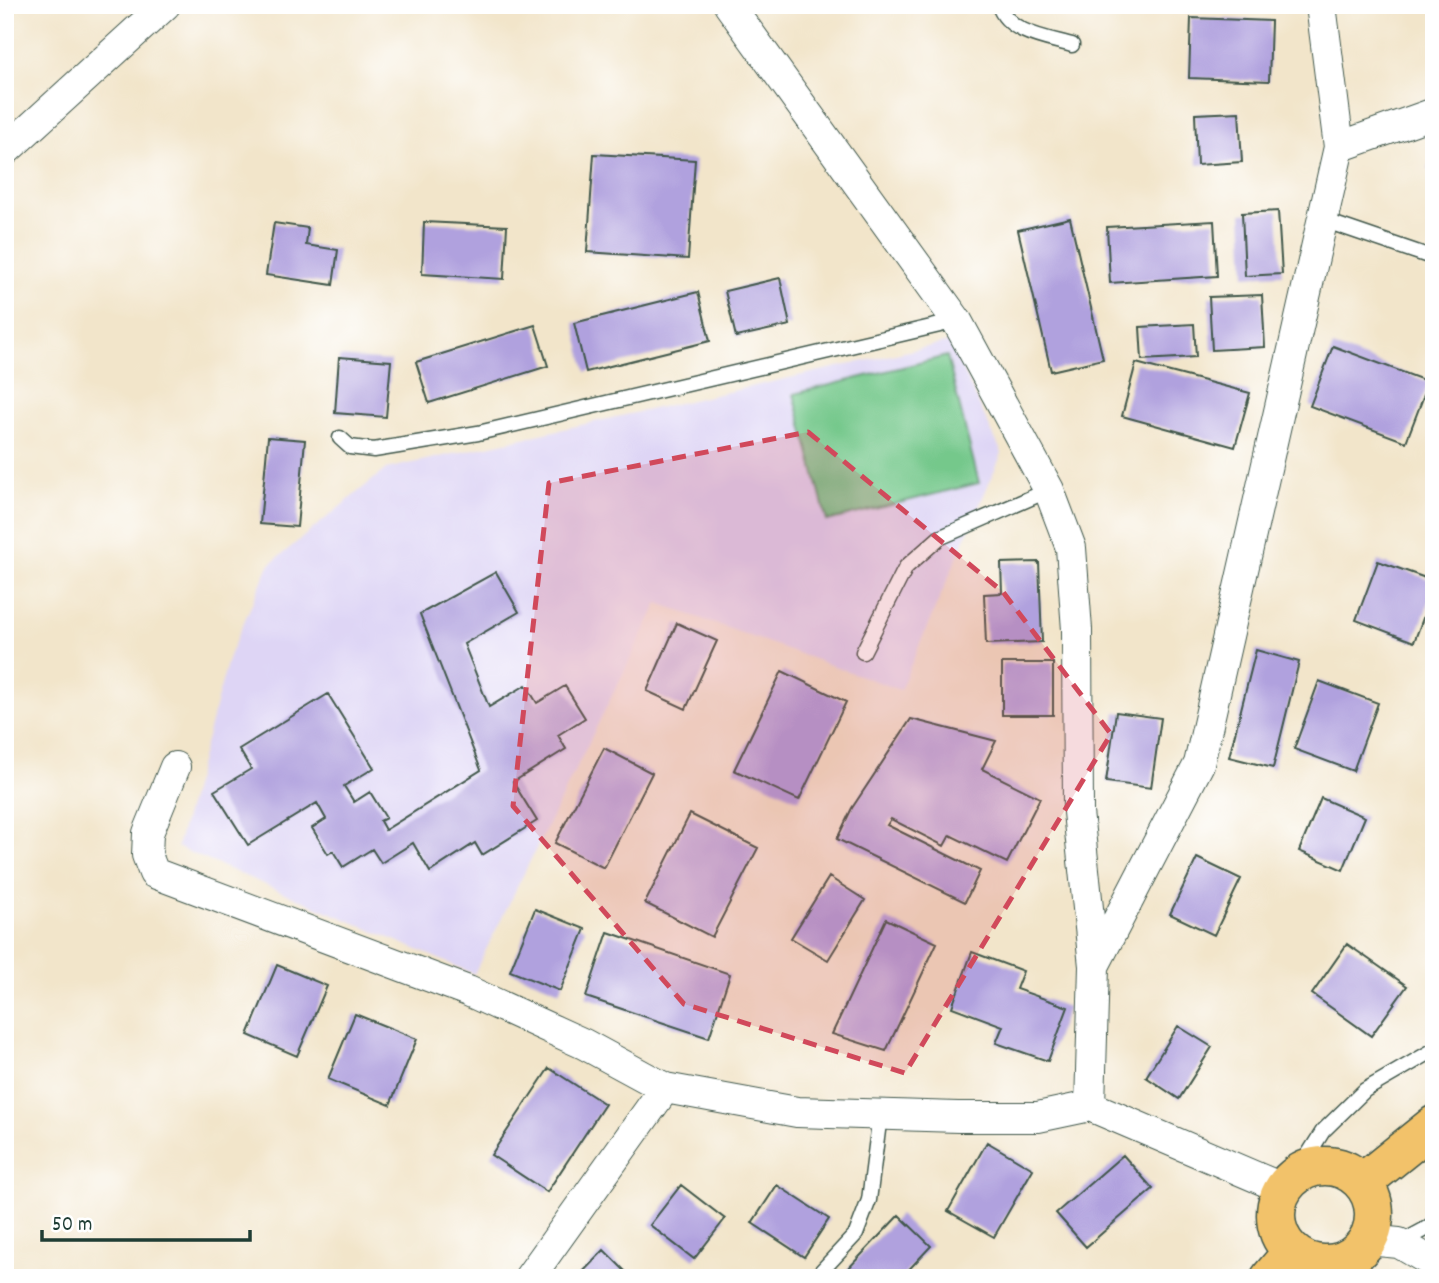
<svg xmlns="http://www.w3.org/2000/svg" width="1439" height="1283" font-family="Dekko,sans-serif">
	<rect width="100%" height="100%" fill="#fff"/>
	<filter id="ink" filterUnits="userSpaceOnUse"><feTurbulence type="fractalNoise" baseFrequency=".0143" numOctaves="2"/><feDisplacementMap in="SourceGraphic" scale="14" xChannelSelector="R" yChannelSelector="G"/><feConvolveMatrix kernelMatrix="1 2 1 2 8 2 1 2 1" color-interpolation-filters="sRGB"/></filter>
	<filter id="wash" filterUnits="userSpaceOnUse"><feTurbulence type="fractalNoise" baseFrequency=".00686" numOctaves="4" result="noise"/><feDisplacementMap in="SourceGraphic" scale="28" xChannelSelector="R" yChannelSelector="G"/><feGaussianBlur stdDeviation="1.57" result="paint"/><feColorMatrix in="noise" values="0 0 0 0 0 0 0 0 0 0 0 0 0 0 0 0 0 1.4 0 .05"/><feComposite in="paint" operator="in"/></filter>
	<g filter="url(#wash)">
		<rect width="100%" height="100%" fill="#f2e5ca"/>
		<path fill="#ded5f5" d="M949,342L1002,453L900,690L658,603L474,974L177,847L229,656L269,565L386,469Z"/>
		<path fill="#75c88b" stroke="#4a8260" stroke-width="2" d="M947,356L979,483L827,521L794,394Z"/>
		<g id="blocks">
			<path fill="#b0a1de" d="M1191,18L1271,21L1269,81L1189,78Z
				M1239,112L1242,162L1197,165L1195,114Z
				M594,154L695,160L688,259L587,252Z
				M1434,157V172L1427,168Z
				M1278,211L1282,274L1245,276L1242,213Z
				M1070,218L1103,359L1051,371L1018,230Z
				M1214,221L1217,276L1110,283L1107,227Z
				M424,222L507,226L504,279L422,274Z
				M274,223L308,228L306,245L338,250L333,285L266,275Z
				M780,278L790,325L736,337L725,291Z
				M698,292L710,341L586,372L574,323Z
				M1262,295L1265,347L1212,350L1209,297Z
				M1194,324L1196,357L1142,360L1140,327Z
				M535,325L548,366L429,403L416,362Z
				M1333,346L1429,382L1406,442L1310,406Z
				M339,357L391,361L386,417L335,413Z
				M1136,363L1250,393L1235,447L1122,416Z
				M268,437L305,440L297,527L260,524Z
				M1378,561L1434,581V589L1414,642L1356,620Z
				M1039,562L1042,642L986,644L984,594L1002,593L1001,563Z
				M496,572L519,612L464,644L489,707L526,685L537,703L565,686L585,718L558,735L566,749L513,782L537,821L482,855L475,843L430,872L413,843L381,863L372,849L343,867L333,851L328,854L312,828L326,819L317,803L248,845L214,791L251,769L239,749L328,694L374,768L344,786L354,802L370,792L386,818L380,821L385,830L481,770L420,614Z
				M677,623L717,641L686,709L647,691Z
				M1256,650L1299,662L1273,768L1229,757Z
				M1002,663H1053V715H1002Z
				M782,671L846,702L799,800L734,770Z
				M1319,681L1378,703L1353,771L1294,749Z
				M1116,712L1161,718L1151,788L1106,782Z
				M911,719L996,741L982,769L1040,798L1007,863L950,835L944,846L891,819L887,825L980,871L965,902L837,839L852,808Z
				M604,748L652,773L604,868L555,843Z
				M1321,798L1365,817L1343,870L1299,851Z
				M690,814L758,848L712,937L645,903Z
				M1197,858L1241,879L1214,935L1170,914Z
				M829,877L865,900L828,960L791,938Z
				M535,909L585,929L560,991L510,971Z
				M886,919L937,943L886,1051L832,1034Z
				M608,932L730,974L709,1038L586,997Z
				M1347,944L1407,986L1371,1036L1312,994Z
				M972,952L1023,971L1016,989L1068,1007L1048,1061L996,1043L1003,1026L952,1007Z
				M277,965L327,986L297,1056L248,1035Z
				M355,1014L417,1039L390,1105L328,1079Z
				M1178,1026L1212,1047L1179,1099L1146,1077Z
				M549,1068L605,1104L547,1192L491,1155Z
				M987,1142L1033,1169L994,1237L948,1211Z
				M1123,1155L1153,1189L1086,1247L1056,1213Z
				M681,1185L725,1219L694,1259L650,1225Z
				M777,1185L829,1219L804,1257L752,1223Z
				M899,1215L931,1246L901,1278H851L845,1272Z
				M604,1250L632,1278H577Z"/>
		</g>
	</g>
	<g filter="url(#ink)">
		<use href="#blocks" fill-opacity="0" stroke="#3f564a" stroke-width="2"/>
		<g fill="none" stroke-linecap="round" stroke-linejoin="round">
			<g stroke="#3f564a" stroke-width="17">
				<path id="lane" d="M999,5C1007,33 1047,38 1072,45
					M1323,220L1434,258
					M340,438L350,447L374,450L478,433L957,321
					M863,652L906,567L939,538L1049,490
					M1294,1177L1323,1131L1365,1090L1434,1050
					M1400,1243L1424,1230L1434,1223
					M815,1278L856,1234L869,1200L880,1115
					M1317,1278L1327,1264"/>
			</g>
			<g stroke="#3f564a" stroke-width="32">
				<path id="street" d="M729,5L957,321L1049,490L1071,548L1077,630L1078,812L1094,966L1090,1106
					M1339,147L1434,113
					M5,151L165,5
					M175,767L148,833L147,855L154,873L468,991L584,1044L665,1088L797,1112L958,1117H1038L1090,1106L1284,1189
					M1094,966L1199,764L1339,147L1321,5
					M1367,1240L1399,1243L1430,1261L1434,1266
					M529,1278L665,1088"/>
			</g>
			<g stroke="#3f564a" stroke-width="41">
				<path id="primary" d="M1276 1215a49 49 0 1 1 98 0a49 49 0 1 1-98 0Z
					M1362,1183L1434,1125
					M1270,1278L1292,1252"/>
			</g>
			<use href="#lane" stroke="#fff" stroke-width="14"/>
			<use href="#street" stroke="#fff" stroke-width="30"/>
			<use href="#primary" stroke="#f2c26a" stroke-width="38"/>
		</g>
	</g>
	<path fill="#d1495b" fill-opacity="0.2" stroke="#d1495b" stroke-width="5" stroke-dasharray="14 9" stroke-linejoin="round" d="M808,432L1003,592L1111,734L905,1073L684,1004L513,806L549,483Z"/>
	<rect width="1439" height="1283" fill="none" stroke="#fff" stroke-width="28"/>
	<path d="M42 1230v10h208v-10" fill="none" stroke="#1f3d34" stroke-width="3.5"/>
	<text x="52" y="1230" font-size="21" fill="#1f3d34" stroke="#ffffff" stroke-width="5" paint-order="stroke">50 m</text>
</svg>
